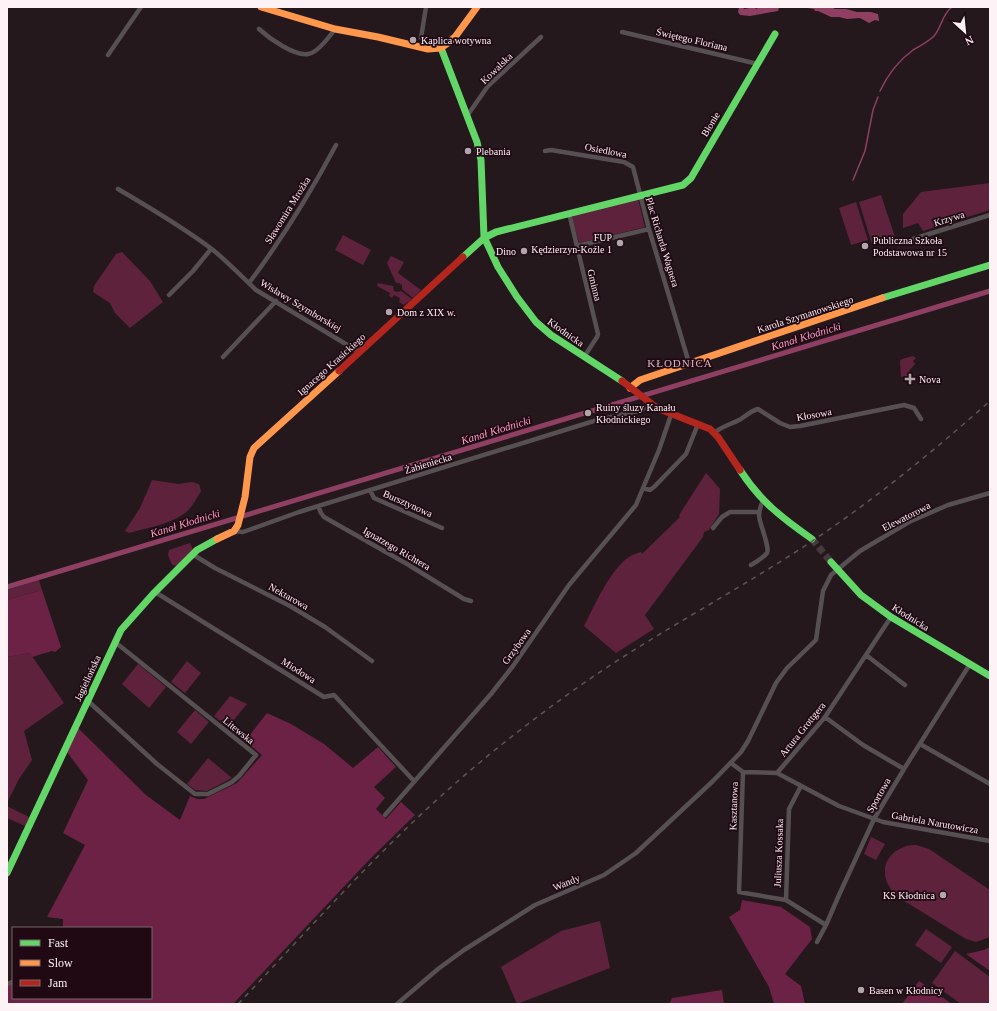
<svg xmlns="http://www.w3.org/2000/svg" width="997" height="1011" font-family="Georgia,serif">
	<rect width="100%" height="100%" fill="#24181d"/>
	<path fill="#5e223d" d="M990,183V210L923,231L918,223L903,228V214L921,192Z
		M881,195L895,237L872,244L859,202Z
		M638,199L645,227L579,243L572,218L574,215Z
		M856,202L868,240L851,245L839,208Z
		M343,235L371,250L363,265L335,250Z
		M122,252L150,281L163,302L130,328L115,313L110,303L93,292L94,286L116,254Z
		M391,256L404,262L398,273L421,290L413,298L402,289V285L399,283H396L387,263Z
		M378,283L393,286L394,291L397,292L401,291L412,299L404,305L399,302L400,298L394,295L392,298L389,296L390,293L377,286Z
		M913,356L916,358L913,361L915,364L909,371L910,376L901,377L900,361L902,359Z
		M706,473L708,475L720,489L719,514L709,530L704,532L703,537L645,615L654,629L616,653L584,626C595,605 609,571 629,557C632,555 637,553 641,552L642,554L680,517L679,515Z
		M152,480L178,484L192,482L199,484L201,491C196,499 191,510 182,515C167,525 146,528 129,533L125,531L140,508Z
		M190,543L193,550L177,566L172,565L168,555L169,550Z
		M39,580L42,590L7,600V590Z
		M30,653L64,703L24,731L32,760L19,779L7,803V657Z
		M187,661L201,673L185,693L171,682Z
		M138,664L166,687L149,708L122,684Z
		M230,696L247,704L228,727L214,716Z
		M195,710L209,722L191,744L177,732Z
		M208,758L232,778L207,791L195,790L187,784Z
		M7,806L29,817L25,826L7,818Z
		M871,837L885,844L876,860L864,854Z
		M916,845L929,849L990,890V937L976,942L966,939L901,899C898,897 894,894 892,891C879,874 884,854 904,847C908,845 912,845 916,845Z
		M600,921L610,968L517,1004L501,967L561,931Z
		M926,929L952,947L941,963L915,945Z
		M955,951L990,977V1004H961L932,983Z"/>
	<path fill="#6b2245" d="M42,590L61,647L55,652L52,651L32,657L30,653L7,657V600Z
		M267,713L291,724L324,744L353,768L378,747L396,767L374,787L385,798L376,809L386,819L401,802L415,815L371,858L233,1004H7V984L13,983V998H151V928H63V919L47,917L85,845L63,833L88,780L67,752L78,728L146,795L180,820L190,796L197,799H204L237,783L262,755L245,741Z
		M742,900L781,907L810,927L812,939L785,974L801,986L805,1004H774L769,987L729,917L740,910Z
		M990,947V971L966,954L984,950Z
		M919,981L952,1004H902Z
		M722,990L724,1004H669L672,998Z"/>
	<path fill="#8e3f62" d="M739,7H743L744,9L755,7L756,9L760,7H779V8L778,11L750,16L740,15L738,12Z
		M801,7H832L835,9H846L857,12H871L878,14L879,20V21L875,20L869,23L860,18L847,19L839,17H831L818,11H815L814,9Z"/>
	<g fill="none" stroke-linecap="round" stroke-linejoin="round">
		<path stroke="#8e3f62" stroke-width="1.5" d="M880,91C888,74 898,61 913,50C920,46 928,42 934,36C942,27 942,14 952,7
			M853,180L865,151L873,110L878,97"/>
		<path stroke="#8e3f62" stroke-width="5" d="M7,587L990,291"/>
		<path stroke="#45393d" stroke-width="7" stroke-dasharray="7 3.5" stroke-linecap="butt" d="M812,539L831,562"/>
		<path stroke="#565053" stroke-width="4.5" d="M259,29C270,39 294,56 308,54C317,53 330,36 335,29
			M622,32L758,64
			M421,38L426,7
			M108,55L141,7
			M467,116L488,86L541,37
			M545,151L551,150L624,162L633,167L649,229L689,363
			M118,189C150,208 183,227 213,250C228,262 242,277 256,290L359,352
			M569,213L598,334L597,337L584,357
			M913,239L990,215
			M577,246L649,229
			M249,283C282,239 311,192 336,145
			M169,295L193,271L211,249
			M223,357L276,301
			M714,433C722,426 732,424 741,419C747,415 751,411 758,409L780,423L790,427L800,426L904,405L914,408L921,419
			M643,488L659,450L671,415
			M370,490L374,498L442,528
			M318,506L321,513L324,517L407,564L464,599L471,601
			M713,528L722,517L730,512H759
			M234,531L243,532L299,512L594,421L642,410L650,403
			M192,554L215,568L290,606L325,627L372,661
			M751,565C756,562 763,558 767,553C770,547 760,525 759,516C759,511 761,505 763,500
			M155,592L324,697L334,695L414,781
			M866,655L905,685
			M88,701L157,764L195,794H208L232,782L239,776L256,755L115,642
			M825,717L863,745L904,769
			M920,744L990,784
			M731,763L743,772L777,773L839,806L883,822L990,841
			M743,772L739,892L786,900L826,925
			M777,773L825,717L891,617
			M385,815L491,694L513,666L569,585L636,505L643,488L650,490L654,487L686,454L698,424
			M786,900L789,809L801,786
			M817,942L826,925L839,895L874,819L904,769L970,664
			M7,984L13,982
			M397,1004L438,969L464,950L535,905L604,875L636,853L713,781L741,752L748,741L776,683L787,668L816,640L823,591L831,575L860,551L909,522L948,505L990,493"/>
		<path stroke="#63d668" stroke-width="7" d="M441,48L477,142L481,160L484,237L498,267L517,297L536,322L551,335L622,381
			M463,257L484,238L496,232L683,185L691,178L775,34
			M882,298L990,265
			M740,470C760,501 782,518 812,539
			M831,562L861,595L891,617L990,676
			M7,873L121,630L153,594L197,550L217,539"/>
		<path stroke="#ff974d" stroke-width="7" d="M261,7L335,29L378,37L428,49L441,48L448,43L455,37L477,7
			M630,388L640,380L882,298
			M217,539L234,531L238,525L245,497L250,457L254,448L339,371"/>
		<path stroke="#b3261e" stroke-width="7" d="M339,371L463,257
			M622,381L657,408L710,429L718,437L740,470"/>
		<path stroke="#5c5558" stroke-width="1.5" stroke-dasharray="5 5" stroke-linecap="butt" d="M238,1004C296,943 352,880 413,822C461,776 513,734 567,695C640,642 719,601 794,553C864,508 928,456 990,401"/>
	</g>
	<g fill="#b1a6a9" stroke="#200913" stroke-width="1.5">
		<circle cx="413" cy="40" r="4"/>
		<circle cx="468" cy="151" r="4"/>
		<circle cx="620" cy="243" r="4"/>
		<circle cx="865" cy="246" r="4"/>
		<circle cx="524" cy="251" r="4"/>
		<circle cx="389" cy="312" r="4"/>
		<path d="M908 373h4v4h4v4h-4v4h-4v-4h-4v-4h4z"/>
		<circle cx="588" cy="413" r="4"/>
		<circle cx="943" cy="895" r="4"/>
		<circle cx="861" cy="990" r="4"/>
	</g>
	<g text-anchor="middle" stroke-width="3.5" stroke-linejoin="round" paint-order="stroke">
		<g font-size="10" fill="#fdf2f5" stroke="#200913">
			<text transform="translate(692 39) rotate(13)" y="4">Świętego Floriana</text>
			<text transform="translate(496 68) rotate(-44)" y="4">Kowalska</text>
			<text transform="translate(710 124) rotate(-59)" y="4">Błonie</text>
			<text transform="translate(606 150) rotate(11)" y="4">Osiedlowa</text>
			<text transform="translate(287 210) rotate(-58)" y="4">Sławomira Mrożka</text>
			<text transform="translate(949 218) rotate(-17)" y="4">Krzywa</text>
			<text transform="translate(663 242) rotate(73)" y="4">Plac Richarda Wagnera</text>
			<text transform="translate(595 285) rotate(76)" y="4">Gminna</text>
			<text transform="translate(301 305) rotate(31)" y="4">Wisławy Szymborskiej</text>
			<text transform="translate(805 314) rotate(-18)" y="4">Karola Szymanowskiego</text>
			<text transform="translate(566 332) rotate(35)" y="4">Kłodnicka</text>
			<text transform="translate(331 364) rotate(-42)" y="4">Ignacego Krasickiego</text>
			<text transform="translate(814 414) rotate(-10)" y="4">Kłosowa</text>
			<text transform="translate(428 463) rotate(-17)" y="4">Żabieniecka</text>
			<text transform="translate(408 503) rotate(24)" y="4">Bursztynowa</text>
			<text transform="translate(906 516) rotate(-27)" y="4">Elewatorowa</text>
			<text transform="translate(397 548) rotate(30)" y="4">Ignatzego Richtera</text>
			<text transform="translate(289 596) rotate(29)" y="4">Nektarowa</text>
			<text transform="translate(911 617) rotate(32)" y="4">Kłodnicka</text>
			<text transform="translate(516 646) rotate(-54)" y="4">Grzybowa</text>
			<text transform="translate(299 670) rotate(32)" y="4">Miodowa</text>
			<text transform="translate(87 678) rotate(-65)" y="4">Jagiellońska</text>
			<text transform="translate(802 729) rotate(-51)" y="4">Artura Grottgera</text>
			<text transform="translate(239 730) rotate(39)" y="4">Litewska</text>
			<text transform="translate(878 795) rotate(-60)" y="4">Sportowa</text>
			<text transform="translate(733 806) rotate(-88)" y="4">Kasztanowa</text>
			<text transform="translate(935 822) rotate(10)" y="4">Gabriela Narutowicza</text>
			<text transform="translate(778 853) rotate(-88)" y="4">Juliusza Kossaka</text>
			<text transform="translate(566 882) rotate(-22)" y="4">Wandy</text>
		</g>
		<g font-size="10" fill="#fdf2f5" stroke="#200913" text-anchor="start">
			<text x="421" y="44">Kaplica wotywna</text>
			<text x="476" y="155">Plebania</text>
			<text x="612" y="241" text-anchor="end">FUP<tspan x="612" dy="12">Kędzierzyn-Koźle 1</tspan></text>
			<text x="873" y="244">Publiczna Szkoła<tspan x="873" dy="12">Podstawowa nr 15</tspan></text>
			<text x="516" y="255" text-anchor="end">Dino</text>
			<text x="397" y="316">Dom z XIX w.</text>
			<text x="919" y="383">Nova</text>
			<text x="596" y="411">Ruiny śluzy Kanału<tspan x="596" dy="12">Kłodnickiego</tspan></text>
			<text x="935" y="899" text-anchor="end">KS Kłodnica</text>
			<text x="869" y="994">Basen w Kłodnicy</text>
		</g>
		<g font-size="11" font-style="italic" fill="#fd9ec4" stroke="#200913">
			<text transform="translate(806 336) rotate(-17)" y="4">Kanał Kłodnicki</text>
			<text transform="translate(496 430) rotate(-17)" y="4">Kanał Kłodnicki</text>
			<text transform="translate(185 523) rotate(-17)" y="4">Kanał Kłodnicki</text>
		</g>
		<g font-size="11" letter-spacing="1" fill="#d7b5c1" stroke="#200913">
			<text x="680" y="367">KŁODNICA</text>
		</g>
	</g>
	<rect width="997" height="1011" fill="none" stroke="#fdf2f5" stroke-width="16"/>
	<rect x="12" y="927" width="140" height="72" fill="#200913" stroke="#78666d"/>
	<rect x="20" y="940" width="20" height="6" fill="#63d668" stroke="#78666d"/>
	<text x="48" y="947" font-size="12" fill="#fdf2f5">Fast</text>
	<rect x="20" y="960" width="20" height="6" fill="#ff974d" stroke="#78666d"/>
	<text x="48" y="967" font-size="12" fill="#fdf2f5">Slow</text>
	<rect x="20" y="980" width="20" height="6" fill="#b3261e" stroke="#78666d"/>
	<text x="48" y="987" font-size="12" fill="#fdf2f5">Jam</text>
	<g transform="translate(965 32) rotate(153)" stroke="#200913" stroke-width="3" paint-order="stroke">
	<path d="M0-3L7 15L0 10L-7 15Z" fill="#fdf2f5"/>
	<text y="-6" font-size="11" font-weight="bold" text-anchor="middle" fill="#fdf2f5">N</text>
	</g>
</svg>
